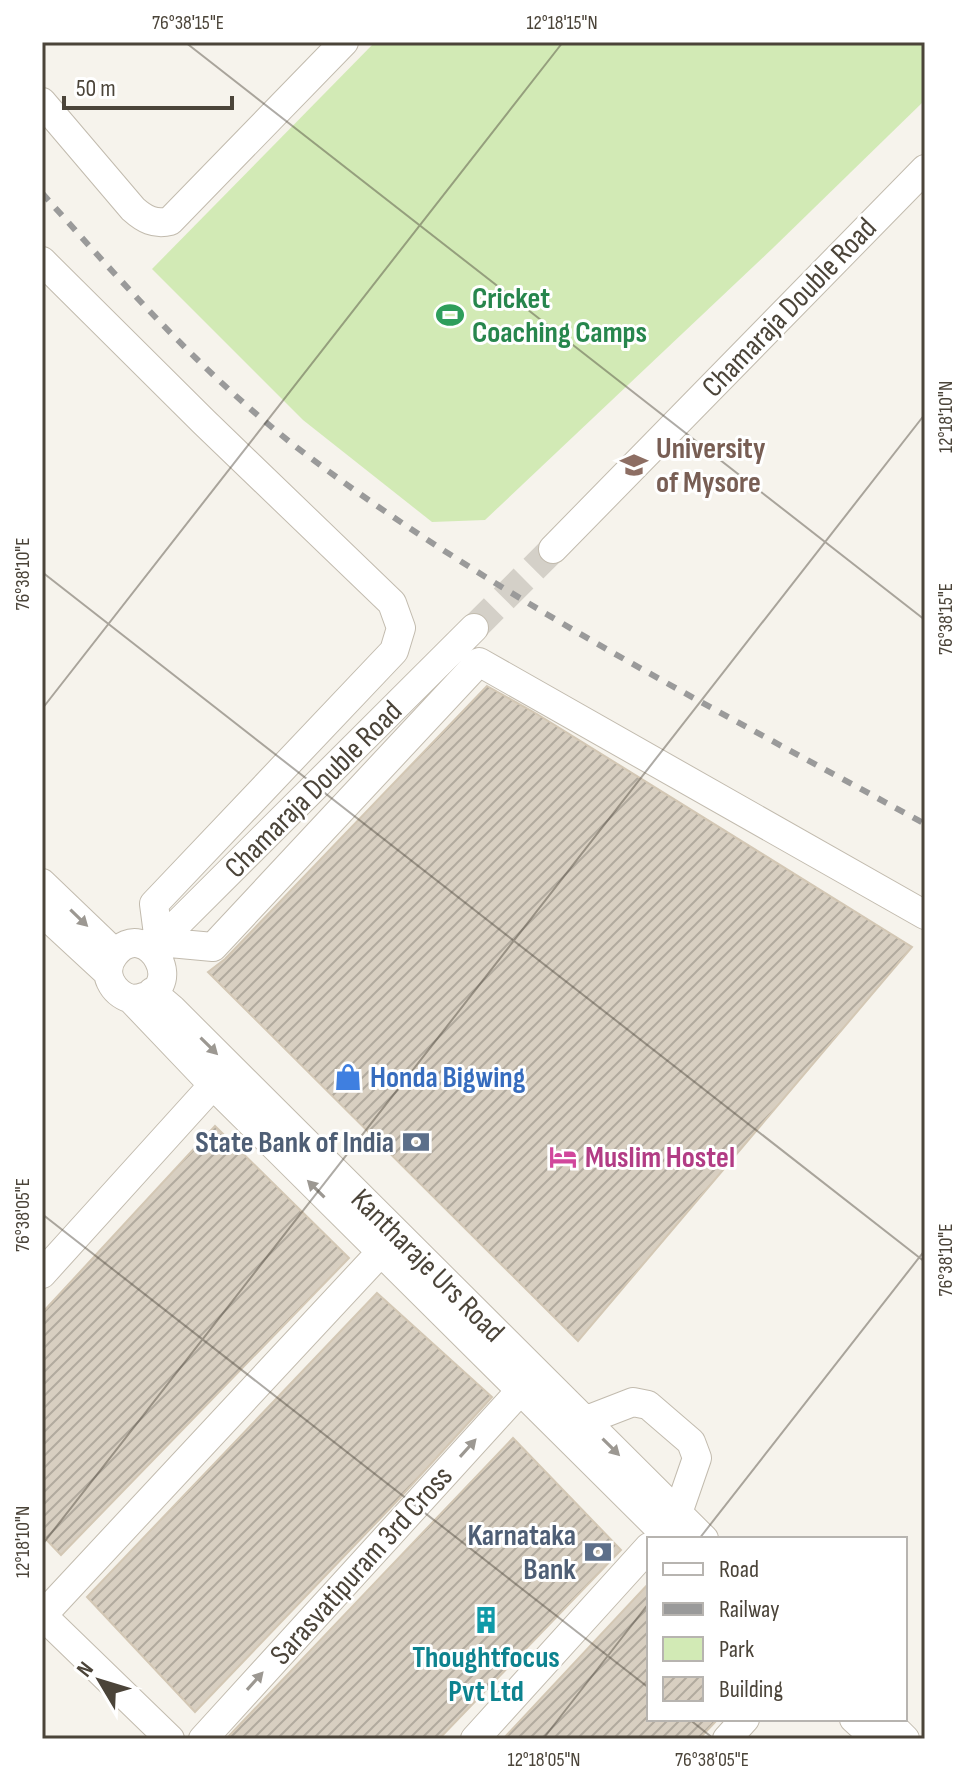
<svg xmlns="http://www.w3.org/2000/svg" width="967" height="1781" font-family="'Sofia Sans Condensed',sans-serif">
	<defs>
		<pattern id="building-hatch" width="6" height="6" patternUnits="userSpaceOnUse" patternTransform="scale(2)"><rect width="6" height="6" fill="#d8cfc1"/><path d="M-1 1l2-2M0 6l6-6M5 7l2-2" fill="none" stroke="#b1aa9e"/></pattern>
	</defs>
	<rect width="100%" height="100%" fill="#f6f3ec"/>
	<path fill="#d2eab5" d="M375,42H925V100L773,248L485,520L432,522L303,420L152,269Z"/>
	<path fill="url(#building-hatch)" stroke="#d3c7b4" stroke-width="2" d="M487,686L537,714L912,947L578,1341L208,972L225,959Z
		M215,1126L349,1258L61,1555L42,1535V1313Z
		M377,1293L492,1397L397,1501L195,1712L87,1597Z
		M513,1438L621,1550L439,1739H226Z
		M649,1583V1719H718L699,1739H503Z"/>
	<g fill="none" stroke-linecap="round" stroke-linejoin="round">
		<path stroke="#d4d0c8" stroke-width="28" stroke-dasharray="28 14" stroke-linecap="butt" d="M474,628L553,549"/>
		<g stroke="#c2bbae" stroke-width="30">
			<path id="minor" d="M42,102L133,209C144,219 155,225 170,221L344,42
				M42,261L204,422L392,603L401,628L394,651L154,904L159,942L213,947L479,662L925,915
				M553,549L925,169
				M42,883L115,953
				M42,912L108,973
				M152,949L474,628
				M152,992L172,1009L704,1539
				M131,999C195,995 146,913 114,955C100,973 113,993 131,999L213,1085L670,1539
				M42,1274L213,1085
				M584,1421L633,1402L648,1405L691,1442L697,1458L678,1513
				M42,1615L170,1739
				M42,1616L380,1253
				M854,1719L876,1739
				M885,1719L905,1739
				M203,1739L531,1379
				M475,1739L649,1547
				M727,1739L745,1719"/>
		</g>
		<use href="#minor" stroke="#fff" stroke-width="28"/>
		<path stroke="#9a9a9a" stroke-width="6" stroke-dasharray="10 10" stroke-linecap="butt" d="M42,193C125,286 208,380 308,456C499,600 716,709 925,824"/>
	</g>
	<defs><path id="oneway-solid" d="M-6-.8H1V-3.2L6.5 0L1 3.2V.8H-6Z" transform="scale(2)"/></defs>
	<g fill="#9c9892">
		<use href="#oneway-solid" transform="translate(79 918) rotate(44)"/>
		<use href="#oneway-solid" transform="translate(209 1046) rotate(45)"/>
		<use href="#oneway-solid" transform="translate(316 1189) rotate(-135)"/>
		<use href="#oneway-solid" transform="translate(611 1447) rotate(45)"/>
		<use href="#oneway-solid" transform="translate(468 1448) rotate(-48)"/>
		<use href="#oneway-solid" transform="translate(255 1681) rotate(-48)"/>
	</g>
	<path fill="none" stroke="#4b4439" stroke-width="2" stroke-opacity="0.45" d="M185,42L925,620M42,572L925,1262M42,709L563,42M42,1214L649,1688M699,1539L925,1250M42,1545L925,414M689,1719L714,1739M543,1739L649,1603"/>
	<defs>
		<g id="stadium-bare" transform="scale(2.16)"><path d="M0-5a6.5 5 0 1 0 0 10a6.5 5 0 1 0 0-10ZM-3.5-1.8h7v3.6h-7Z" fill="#2e9e5b" stroke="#fff" stroke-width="2.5" paint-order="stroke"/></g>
		<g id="university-bare" transform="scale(2.16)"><path d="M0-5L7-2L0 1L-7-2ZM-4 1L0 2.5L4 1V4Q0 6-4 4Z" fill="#8d6e63" stroke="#fff" stroke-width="2.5" paint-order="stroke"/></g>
		<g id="shop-bare" transform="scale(2.16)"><path d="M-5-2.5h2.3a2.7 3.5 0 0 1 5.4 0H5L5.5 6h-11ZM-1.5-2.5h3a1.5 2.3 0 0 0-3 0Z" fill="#3f7fe0" stroke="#fff" stroke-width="2.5" paint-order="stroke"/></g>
		<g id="bank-bare" transform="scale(2.16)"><path d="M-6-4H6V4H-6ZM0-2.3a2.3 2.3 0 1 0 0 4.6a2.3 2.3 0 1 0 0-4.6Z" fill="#5c6f8a" stroke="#fff" stroke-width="2.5" paint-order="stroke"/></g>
		<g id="hotel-bare" transform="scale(2.16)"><path d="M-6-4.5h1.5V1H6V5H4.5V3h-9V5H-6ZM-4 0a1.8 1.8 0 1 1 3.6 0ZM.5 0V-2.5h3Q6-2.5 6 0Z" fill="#d1479c" stroke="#fff" stroke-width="2.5" paint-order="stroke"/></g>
		<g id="building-bare" transform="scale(2.16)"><path d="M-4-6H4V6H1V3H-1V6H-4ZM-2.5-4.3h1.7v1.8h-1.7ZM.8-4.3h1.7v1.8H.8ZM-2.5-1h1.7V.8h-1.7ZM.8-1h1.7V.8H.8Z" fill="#0f9aa8" stroke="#fff" stroke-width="2.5" paint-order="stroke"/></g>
	</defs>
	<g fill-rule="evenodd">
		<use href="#stadium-bare" x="450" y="315"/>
		<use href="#university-bare" x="634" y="465"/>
		<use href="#shop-bare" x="348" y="1077"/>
		<use href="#bank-bare" x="416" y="1142"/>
		<use href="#hotel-bare" x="563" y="1157"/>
		<use href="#bank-bare" x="598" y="1552"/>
		<use href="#building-bare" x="486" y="1620"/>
	</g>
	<g text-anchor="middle" stroke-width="6" stroke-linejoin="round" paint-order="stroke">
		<g font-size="30" font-weight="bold" fill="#27864d" stroke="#fff" text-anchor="start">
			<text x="472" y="308">Cricket<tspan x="472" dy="34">Coaching Camps</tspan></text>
		</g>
		<g font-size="30" fill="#4b4439" stroke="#fff">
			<text transform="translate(789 307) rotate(-46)" y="10">Chamaraja Double Road</text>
			<text transform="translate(313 789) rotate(-45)" y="10">Chamaraja Double Road</text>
			<text transform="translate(428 1265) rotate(45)" y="10">Kantharaje Urs Road</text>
			<text transform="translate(361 1565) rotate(-48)" y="10">Sarasvatipuram 3rd Cross</text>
		</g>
		<g font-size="30" font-weight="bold" fill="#785e54" stroke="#fff" text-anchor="start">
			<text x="656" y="458">University<tspan x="656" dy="34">of Mysore</tspan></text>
		</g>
		<g font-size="30" font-weight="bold" fill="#366cbe" stroke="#fff" text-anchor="start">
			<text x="370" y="1087">Honda Bigwing</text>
		</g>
		<g font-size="30" font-weight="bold" fill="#4e5e75" stroke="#fff" text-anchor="end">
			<text x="394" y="1152">State Bank of India</text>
			<text x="576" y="1545">Karnataka<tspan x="576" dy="34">Bank</tspan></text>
		</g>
		<g font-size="30" font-weight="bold" fill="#b23c85" stroke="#fff" text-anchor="start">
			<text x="585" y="1167">Muslim Hostel</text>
		</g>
		<g font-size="30" font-weight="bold" fill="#0d838f" stroke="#fff">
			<text x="486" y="1667">Thoughtfocus<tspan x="486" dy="34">Pvt Ltd</tspan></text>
		</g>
	</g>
	<rect width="967" height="1781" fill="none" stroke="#ffffff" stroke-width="88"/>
	<rect x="647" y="1537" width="260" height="184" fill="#ffffff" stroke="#b7b4b0" stroke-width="2"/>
	<rect x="663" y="1563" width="40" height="12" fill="#ffffff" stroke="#b7b4b0" stroke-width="2"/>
	<text x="719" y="1577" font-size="24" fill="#4b4439">Road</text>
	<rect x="663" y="1603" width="40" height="12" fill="#9a9a9a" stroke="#b7b4b0" stroke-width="2"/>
	<text x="719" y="1617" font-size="24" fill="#4b4439">Railway</text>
	<rect x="663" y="1637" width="40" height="24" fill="#d2eab5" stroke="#b7b4b0" stroke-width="2"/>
	<text x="719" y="1657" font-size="24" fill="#4b4439">Park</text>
	<rect x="663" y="1677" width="40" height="24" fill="url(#building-hatch)" stroke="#b7b4b0" stroke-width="2"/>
	<text x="719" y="1697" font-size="24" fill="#4b4439">Building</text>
	<g transform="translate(100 1681) rotate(308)" stroke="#ffffff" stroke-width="6" paint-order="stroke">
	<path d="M0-6L14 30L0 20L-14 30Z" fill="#4b4439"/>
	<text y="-12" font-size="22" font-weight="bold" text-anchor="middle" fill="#4b4439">N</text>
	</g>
	<path d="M64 96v12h168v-12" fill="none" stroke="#4b4439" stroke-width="4"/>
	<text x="76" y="96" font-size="24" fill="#4b4439" stroke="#ffffff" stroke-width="6" paint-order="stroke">50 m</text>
	<rect x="44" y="44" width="879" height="1693" fill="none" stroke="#4b4439" stroke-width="3"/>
	<g font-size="20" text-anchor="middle" fill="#4b4439">
		<text x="188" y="29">76°38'15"E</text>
		<text x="562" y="29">12°18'15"N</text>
		<text transform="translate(945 417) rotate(-90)" y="7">12°18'10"N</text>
		<text transform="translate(22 574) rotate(-90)" y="7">76°38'10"E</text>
		<text transform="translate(945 619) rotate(-90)" y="7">76°38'15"E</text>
		<text transform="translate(22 1215) rotate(-90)" y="7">76°38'05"E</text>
		<text transform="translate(945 1260) rotate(-90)" y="7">76°38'10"E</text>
		<text transform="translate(22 1542) rotate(-90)" y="7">12°18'10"N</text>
		<text x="544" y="1766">12°18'05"N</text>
		<text x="712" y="1766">76°38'05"E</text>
	</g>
</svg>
